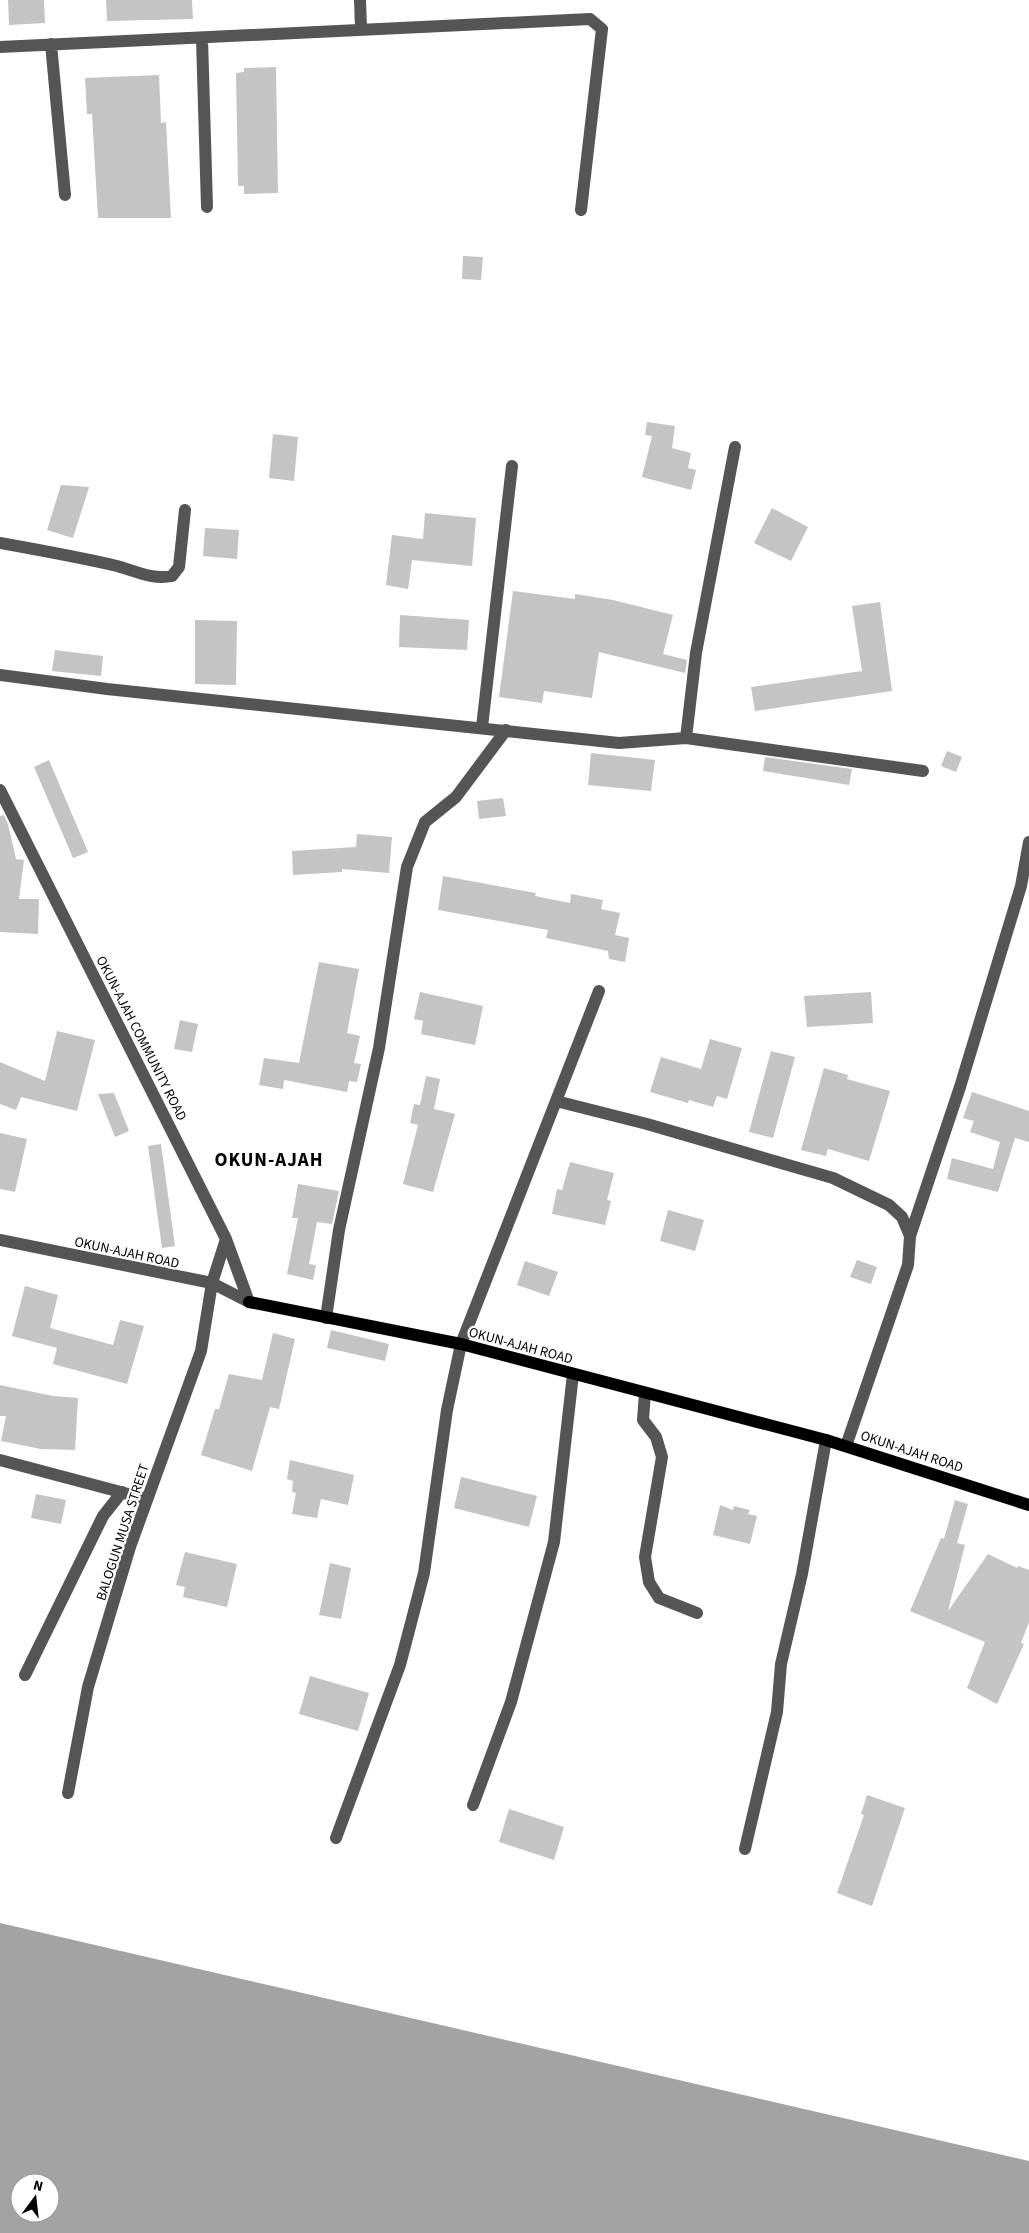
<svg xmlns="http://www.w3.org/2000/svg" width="1029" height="2233" font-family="'Source Sans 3',sans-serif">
	<rect width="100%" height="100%" fill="#fff"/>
	<path fill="#a3a3a3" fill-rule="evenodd" d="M0,1923L1029,2161V2233H0ZM20,2183H50V2213H20Z"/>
	<path fill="#c4c4c4" d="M8,0H44L45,23L9,25Z
		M106,0H192L193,19L107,21Z
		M276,67L278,193L244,194V186H238L236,73L244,72V68Z
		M159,75L161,123L166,122L171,218H98L92,114H87L85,78Z
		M463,256L483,257L481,280L462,279Z
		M647,422L675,426L672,448L691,453L688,468L696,470L691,490L642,477L652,436L645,435Z
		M273,434L298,437L294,481L269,478Z
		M61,485L89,487L73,538L47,530Z
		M772,508L808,527L791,561L754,543Z
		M425,513L476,518L472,566L412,560L408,589L386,585L392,535L423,539Z
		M205,528L239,530L237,559L203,556Z
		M513,591L575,599V594L613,600L673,615L663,654L687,660L685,673L599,652L592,698L544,691L542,703L499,697Z
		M880,602L892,691L755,711L751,687L862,671L852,606Z
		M400,615L469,620L467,650L399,647Z
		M195,620L237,621L236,685L195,684Z
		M55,650L103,656L101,676L52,671Z
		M947,751L962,757L956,772L941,766Z
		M591,753L655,760L651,791L588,785Z
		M765,757L852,769L849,785L763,771Z
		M49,760L88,852L73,858L34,767Z
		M503,798L506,816L479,819L477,801Z
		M4,815L8,824L16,859L24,860L19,899H39L38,934L0,932V816Z
		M357,834L392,837L389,873L342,869V872L293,875L292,851L356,847Z
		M443,876L536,893L535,896L570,903L571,894L603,900L601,909L620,913L615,935L629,938L625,962L609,959L608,951L546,938L548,930L438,910Z
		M319,962L359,969L347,1033L360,1036L354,1063L361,1064L357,1082L349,1081L347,1092L284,1080L283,1089L259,1085L264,1058L299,1063Z
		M420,992L483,1006L475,1045L421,1034L423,1021L414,1019Z
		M871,992L873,1023L807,1027L804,996Z
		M180,1020L198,1024L192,1052L174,1049Z
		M57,1031L95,1040L77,1111L21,1097L16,1110L0,1104V1062L45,1081Z
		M710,1039L742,1048L727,1099L717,1096L713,1107L689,1100L688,1103L650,1092L661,1057L701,1069Z
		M771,1051L795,1057L773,1138L749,1132Z
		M824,1068L848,1075L847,1079L890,1091L869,1161L828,1149L826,1156L801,1150Z
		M426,1076L440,1079L434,1109L455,1114L433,1192L403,1184L418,1125L410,1123L414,1104L420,1105Z
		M972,1092L1029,1111V1142L1015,1138L998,1192L947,1179L952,1158L993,1169L1000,1142L970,1132L974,1121L963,1118Z
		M114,1093L129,1131L115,1137L98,1094Z
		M0,1133L27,1139L15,1192L0,1189Z
		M161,1144L175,1246L162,1248L148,1146Z
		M570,1162L614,1173L607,1200L611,1201L605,1225L552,1214L557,1189L562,1190Z
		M298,1184L339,1191L332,1224L317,1222L309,1264L316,1265L313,1280L287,1274L298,1218H292Z
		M668,1210L704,1220L695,1251L660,1241Z
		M857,1260L877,1267L871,1284L850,1277Z
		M525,1261L558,1272L549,1296L517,1285Z
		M25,1286L58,1295L50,1328L113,1345L120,1320L144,1326L127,1384L53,1364L57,1348L12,1336Z
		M331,1330L389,1344L385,1361L327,1348Z
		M273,1333L295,1339L279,1409L270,1407L252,1471L201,1455L215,1409H219L229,1374L262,1380Z
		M0,1385L53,1396L78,1398L75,1450L41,1449L1,1441L6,1416H0Z
		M290,1460L354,1475L348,1505L321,1499L317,1518L292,1514L296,1493L292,1492L293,1481L287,1479Z
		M461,1477L537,1496L529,1527L454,1508Z
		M36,1494L66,1500L61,1524L31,1518Z
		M955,1500L968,1504L957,1543L965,1545L948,1611L988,1554L1017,1568L1018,1566L1029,1570V1622L1021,1643L1024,1644L997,1704L967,1688L985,1642L910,1611L941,1538L944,1539Z
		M720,1505L733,1510L734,1506L750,1510L748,1514L757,1516L750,1544L713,1535Z
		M185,1552L237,1564L227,1607L183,1597L185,1587L176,1585Z
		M330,1563L351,1568L341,1619L319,1615Z
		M310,1676L369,1693L358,1731L299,1714Z
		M867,1795L905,1808L872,1906L837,1893L864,1815L861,1814Z
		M509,1809L564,1827L554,1860L499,1842Z"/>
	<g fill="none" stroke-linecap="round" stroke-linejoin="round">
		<path stroke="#555" stroke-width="12" d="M360,0L361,28
			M202,39L207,207
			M51,44L65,195
			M0,47L590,19L602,29L581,210
			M0,543C39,550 78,557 117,566C135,571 153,580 172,576L179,567L185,510
			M0,675L107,689L619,743L686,738L923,771
			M482,727L512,466
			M686,738L696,653L735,447
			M0,790L226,1239L249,1302
			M556,1101L647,1124L833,1178L889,1205L902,1217L910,1236
			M0,1240L212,1283L249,1302
			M326,1318L339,1230L379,1048L407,867L425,822L456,797L506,730
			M645,1393L643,1420L656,1437L662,1457L645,1557L649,1582L659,1598L697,1613
			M846,1446L908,1265L910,1236L960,1087L1021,886L1029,842
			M0,1460L147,1499
			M25,1675L103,1516L122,1492
			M68,1793L88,1687L130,1547L201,1351L212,1283L226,1239
			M473,1805L511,1702L554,1542L573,1374
			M336,1838L400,1665L424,1573L447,1410L461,1344L599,991
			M745,1849L777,1712L781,1664L802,1574L826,1440"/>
		<path stroke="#000" stroke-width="12" d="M249,1302L461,1344L826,1440L1029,1505"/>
	</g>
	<g text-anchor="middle" stroke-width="4.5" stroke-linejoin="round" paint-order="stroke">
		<g font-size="14" fill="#000" stroke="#fff">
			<text transform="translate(142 1038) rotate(63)" y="5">OKUN-AJAH COMMUNITY ROAD</text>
			<text transform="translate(127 1252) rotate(12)" y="5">OKUN-AJAH ROAD</text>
			<text transform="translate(521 1345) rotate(15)" y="5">OKUN-AJAH ROAD</text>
			<text transform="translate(912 1451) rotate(18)" y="5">OKUN-AJAH ROAD</text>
			<text transform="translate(122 1532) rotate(-72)" y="5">BALOGUN MUSA STREET</text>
		</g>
		<g font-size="19" font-weight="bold" letter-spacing="1" fill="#000" stroke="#fff">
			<text x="269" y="1166">OKUN-AJAH</text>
		</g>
	</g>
	<g transform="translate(35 2198) rotate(15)"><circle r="24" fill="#ffffff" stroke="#999999"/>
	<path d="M0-4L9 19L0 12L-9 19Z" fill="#000000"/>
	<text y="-8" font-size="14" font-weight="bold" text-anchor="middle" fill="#000000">N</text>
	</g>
</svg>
